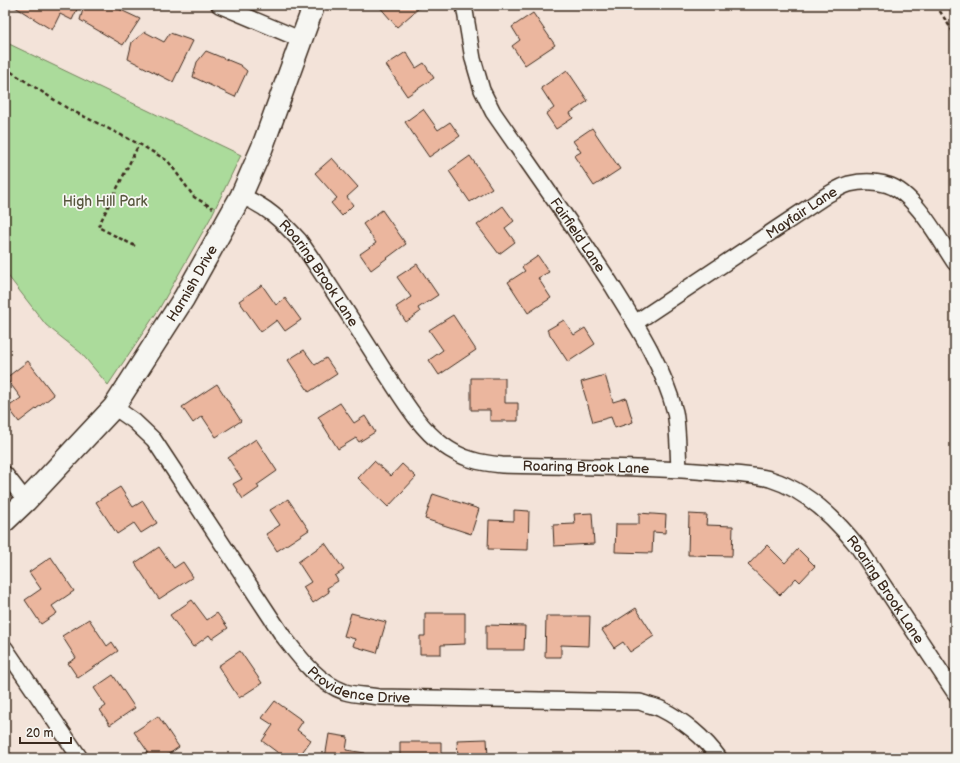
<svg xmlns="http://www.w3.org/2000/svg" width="960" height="763" font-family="'Balsamiq Sans',sans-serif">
	<rect width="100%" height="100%" fill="#f3e3d9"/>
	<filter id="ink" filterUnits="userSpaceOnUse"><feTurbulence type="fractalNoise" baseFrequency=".025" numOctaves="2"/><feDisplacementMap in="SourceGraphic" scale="8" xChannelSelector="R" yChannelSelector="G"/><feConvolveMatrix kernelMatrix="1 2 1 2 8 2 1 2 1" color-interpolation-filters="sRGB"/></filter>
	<g filter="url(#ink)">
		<path fill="#abdb9b" stroke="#73825c" d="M5,42L241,155L210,219L159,309L108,385L81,353L46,325L5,272Z"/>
		<path fill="#ebb69e" stroke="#3b2a1e" d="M12,5H79L72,20L60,14L52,30Z
			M87,5H110L140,19L123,45L80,20L84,6Z
			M378,5H416L419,8L397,27Z
			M533,13L555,45L525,65L512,46L520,40L512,27Z
			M145,32L164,42L170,33L193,41L173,82L128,59L132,42Z
			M206,51L240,65L247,71L235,97L193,77L197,62Z
			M406,52L416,68L424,63L434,78L407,96L386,65Z
			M567,70L588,101L570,113L573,118L556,129L546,114L554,108L541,88Z
			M423,109L438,130L450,122L460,136L429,157L405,122Z
			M592,128L620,169L594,186L574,156L581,152L573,141Z
			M470,156L492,188L470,202L449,171Z
			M332,158L358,187L347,197L353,205L342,216L331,203L337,198L315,173Z
			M503,206L514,221L505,228L515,242L499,254L477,225Z
			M382,210L406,244L371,270L360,254L376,243L363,224Z
			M538,256L549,272L538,278L551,298L528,313L508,282L525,271L522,267Z
			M417,264L438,295L418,308L420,312L406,322L396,307L411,297L397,277Z
			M262,285L276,305L285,298L301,320L285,331L277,320L261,332L239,301Z
			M453,315L476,350L439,375L429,360L443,350L429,330Z
			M564,320L574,335L585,328L595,344L568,362L547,330Z
			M304,350L315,365L326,358L337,374L309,392L288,360Z
			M28,361L54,395L19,422L8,407L21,398L6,378Z
			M605,375L613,402L626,398L633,422L615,428L611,417L593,422L581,382Z
			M471,378H505V403H518V421H490V410H471Z
			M217,384L241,421L216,437L202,416L193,423L182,407Z
			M340,403L354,423L365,416L375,432L359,442L356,438L338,449L318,417Z
			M256,439L277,471L257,485L259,488L243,499L233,484L242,479L228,458Z
			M374,461L391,476L402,464L416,477L388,507L358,478Z
			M120,487L133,507L143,501L157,523L141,533L134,523L117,534L96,502Z
			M433,494L479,509L471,534L425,519Z
			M288,499L309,530L277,551L266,534L280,525L270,510Z
			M514,510L529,511L528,550L488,549L489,520L514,521Z
			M592,513L594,544L554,546L553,525L575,524L574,514Z
			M639,513L666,515L665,533L653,532L652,553L615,552L616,524H639Z
			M689,514L707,515L706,525L733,526L732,556L688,555Z
			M325,543L344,570L335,576L338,581L327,588L329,592L313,603L303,587L311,582L298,562Z
			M767,545L785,563L798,549L815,566L800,582L796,578L780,595L748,565Z
			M159,547L174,568L183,562L193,577L159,599L135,563Z
			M51,557L74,591L52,606L57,613L41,624L25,600L41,589L29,572Z
			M192,600L207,620L217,613L228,628L212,639L209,635L193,647L170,615Z
			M636,608L654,636L630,652L623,642L614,648L602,630Z
			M351,613L386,622L377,653L353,646L355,639L344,636Z
			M425,613H465V644L441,645V654H420V636H425Z
			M546,616H590L589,646L561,645V657H545Z
			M89,619L107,646L112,642L118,651L78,678L68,663L76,658L62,636Z
			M486,625L525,626L524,650H486Z
			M240,651L262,683L239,698L218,666Z
			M113,675L135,708L110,725L100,710L106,706L94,688Z
			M275,701L303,721L297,730L311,740L298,758H285L262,741L273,725L262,718Z
			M158,716L179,747L163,758H139L148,752L134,732Z
			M329,734L348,737L346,750L365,753L364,758H325Z
			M487,739L488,757L502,756V758H458L457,740Z
			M400,742H441V758H400Z
			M11,753L14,758H5Z"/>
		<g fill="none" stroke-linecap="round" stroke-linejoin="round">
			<g stroke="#3b2a1e" stroke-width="18">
				<g id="street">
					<path d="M219,5L302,40"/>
					<path id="s1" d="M464,5L473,59L482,90L493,112C533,170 575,228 613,287C638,327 663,366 675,412C678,427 678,453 679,469"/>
					<path id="s2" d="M241,196C266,206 281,220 299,240C329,283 357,328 385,372C401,396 419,428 443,445C462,459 480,463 502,465C571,467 641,466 709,472C729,474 751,474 770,479C806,490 835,518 858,547L955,693"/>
					<path id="s3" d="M635,323L827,195C834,191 842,186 849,184C862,181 876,181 888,185C915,193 940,241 955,263"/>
					<path id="s4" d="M114,407L134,421L154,440L283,636C300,658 317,682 345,692C355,695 368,695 379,697L640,702C647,705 655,706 661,709C683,720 705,738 719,758"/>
					<path d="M5,474L26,501"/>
					<path d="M5,648L80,758"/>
				</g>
			</g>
			<g stroke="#3b2a1e" stroke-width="24">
				<g id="secondary">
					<path id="s5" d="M5,521L26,501L114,407L184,298L241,196L262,148L314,5"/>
				</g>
			</g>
			<path stroke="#3b2a1e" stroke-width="2.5" stroke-dasharray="4 3" stroke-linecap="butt" d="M936,5L955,35
				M5,68L67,108L141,145L168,161L194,197L213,208
				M135,246L98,227L139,144"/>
			<use href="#street" stroke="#f6f6f2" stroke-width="15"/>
			<use href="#secondary" stroke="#f6f6f2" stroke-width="21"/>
		</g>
	</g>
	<g text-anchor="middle" stroke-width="3.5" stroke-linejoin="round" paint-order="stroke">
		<g font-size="14" fill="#57563d" stroke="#f6f6f2">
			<text x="105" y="206">High Hill Park</text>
		</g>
		<g font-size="14" fill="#3b2a1e" stroke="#f6f6f2">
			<text dy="5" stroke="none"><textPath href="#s3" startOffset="200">Mayfair Lane</textPath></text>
			<text dy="5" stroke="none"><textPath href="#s1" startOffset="261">Fairfield Lane</textPath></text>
			<text dy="5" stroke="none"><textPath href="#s2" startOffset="112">Roaring Brook Lane</textPath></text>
			<text dy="5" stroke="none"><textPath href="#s5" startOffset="304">Harnish Drive</textPath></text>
			<text dy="5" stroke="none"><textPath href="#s2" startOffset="472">Roaring Brook Lane</textPath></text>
			<text dy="5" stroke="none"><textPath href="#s2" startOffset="820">Roaring Brook Lane</textPath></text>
			<text dy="5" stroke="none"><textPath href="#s4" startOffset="383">Providence Drive</textPath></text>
		</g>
	</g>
	<rect width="960" height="763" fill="none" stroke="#f6f6f2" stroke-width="20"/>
	<rect x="10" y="10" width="940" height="743" fill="none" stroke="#3b2a1e" stroke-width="1.5" filter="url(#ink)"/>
	<path d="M20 737v6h51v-6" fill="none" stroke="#3b2a1e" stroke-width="2"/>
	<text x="26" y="737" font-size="12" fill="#3b2a1e" stroke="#f6f6f2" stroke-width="3" paint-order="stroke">20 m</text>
</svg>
